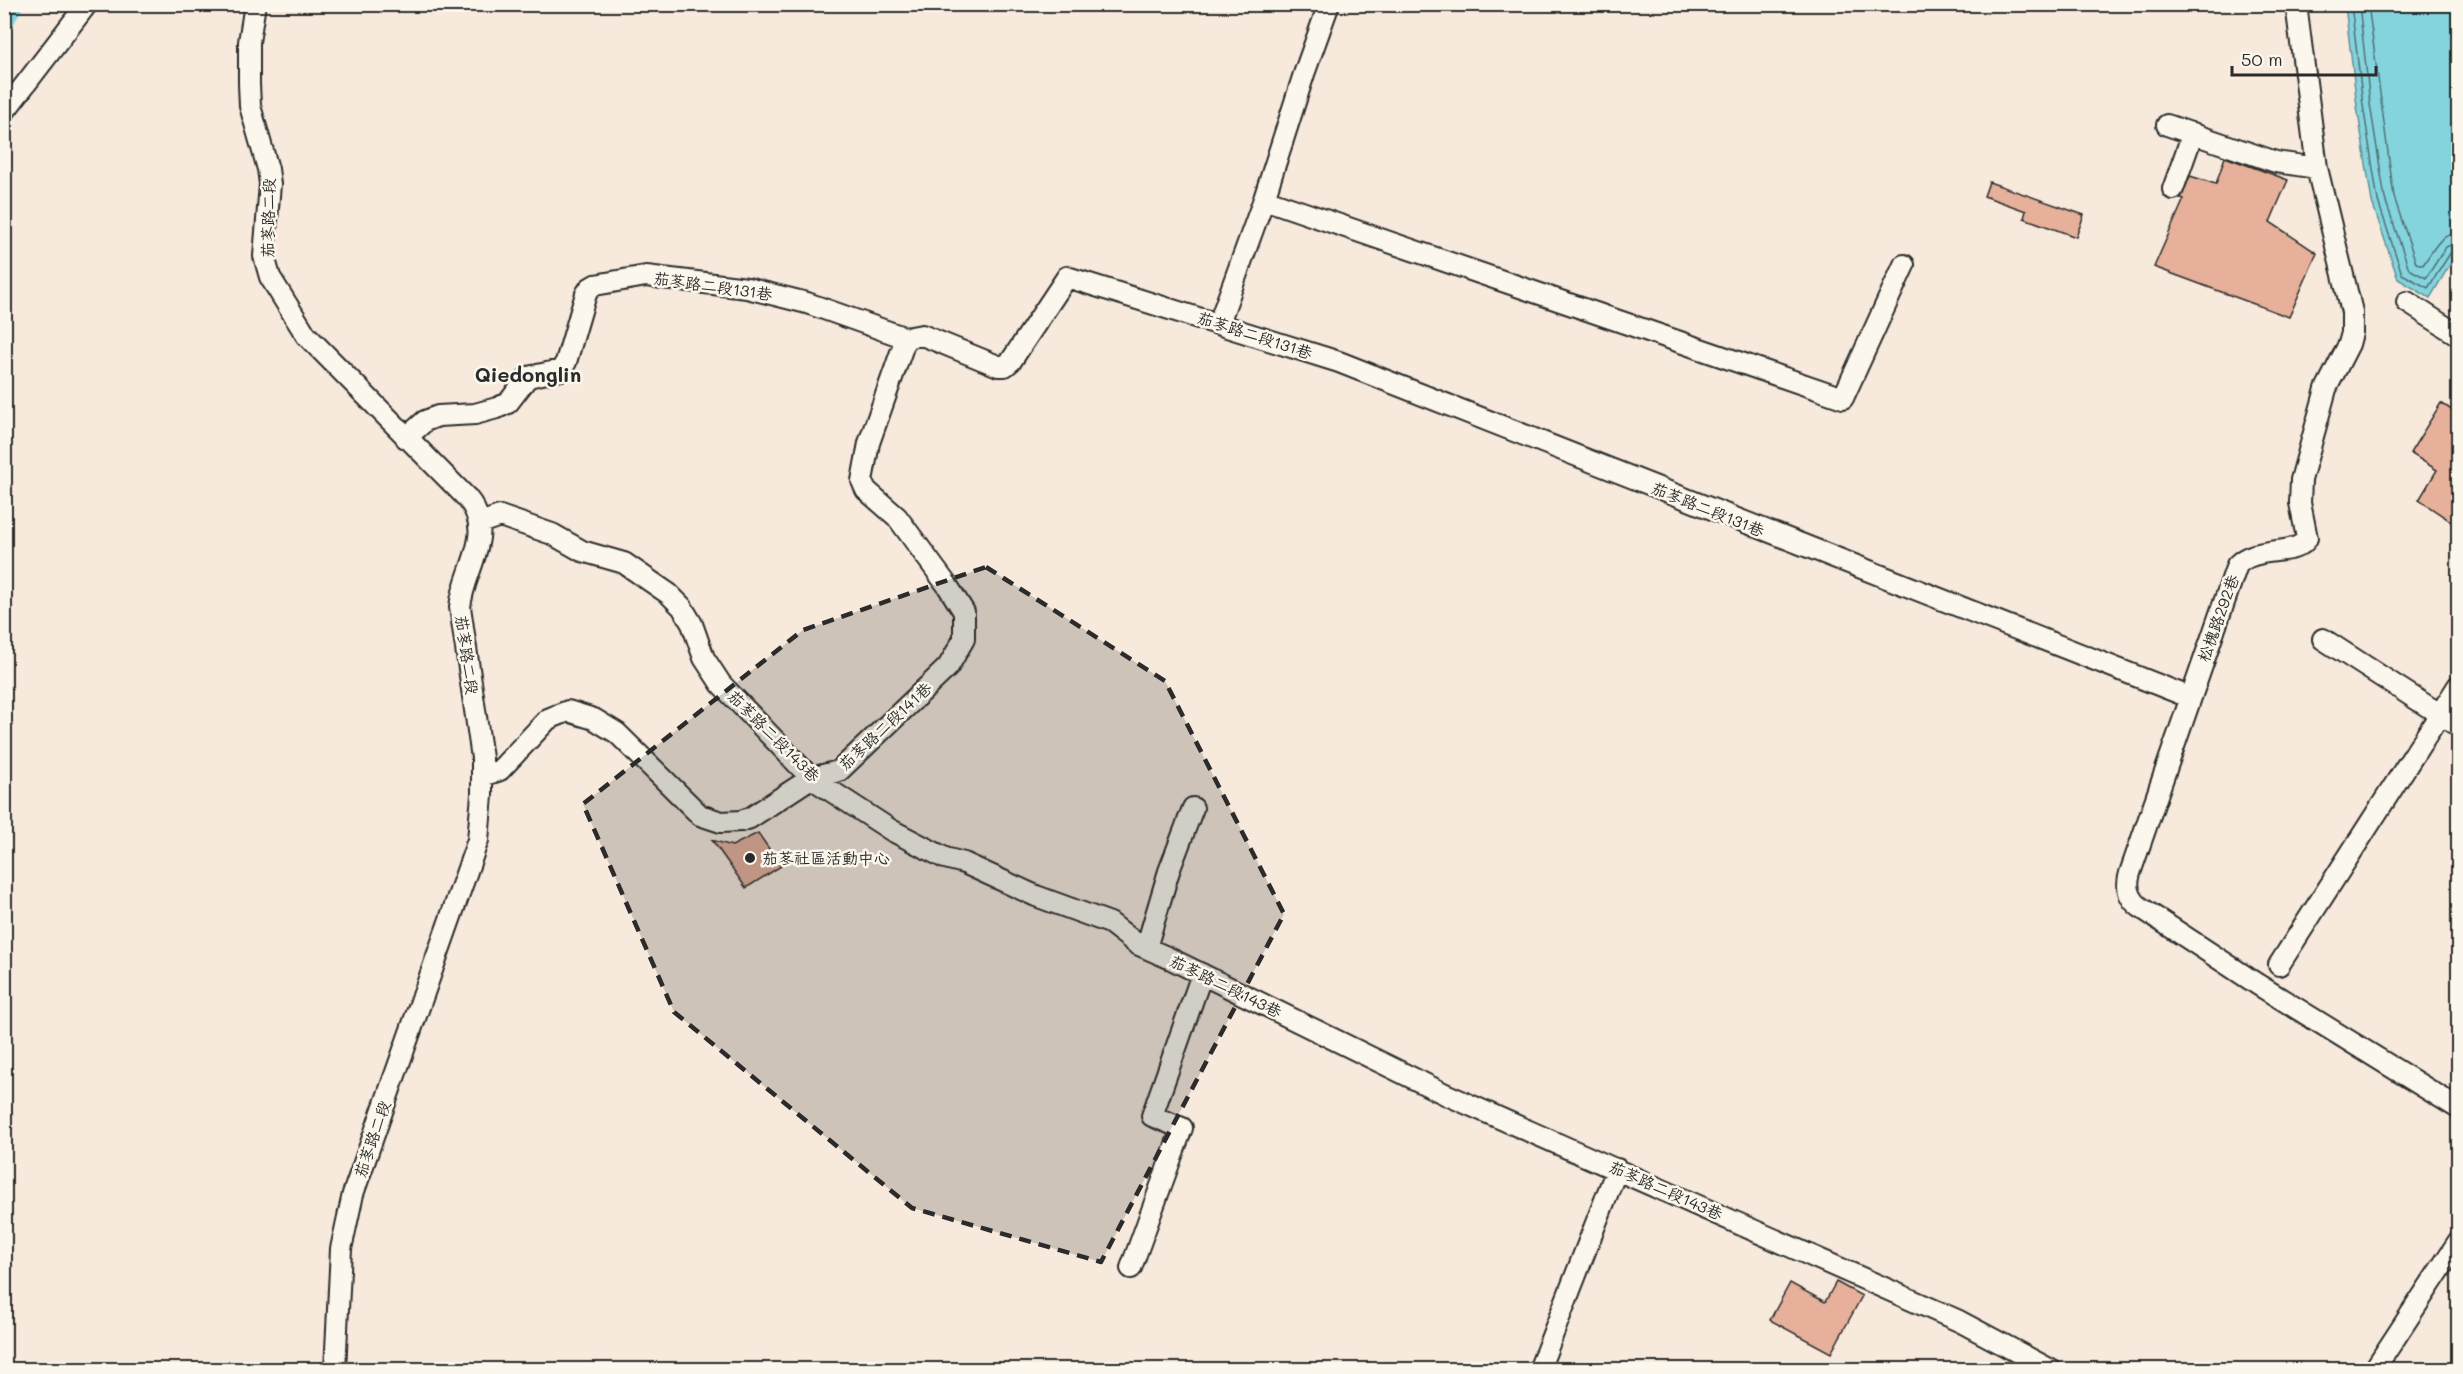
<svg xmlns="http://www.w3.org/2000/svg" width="2463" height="1374" font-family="Mali,'LXGW WenKai TC',sans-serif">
	<rect width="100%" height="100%" fill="#f7e9dc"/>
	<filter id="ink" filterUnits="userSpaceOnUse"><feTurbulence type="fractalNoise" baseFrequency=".0167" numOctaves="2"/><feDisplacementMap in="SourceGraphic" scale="12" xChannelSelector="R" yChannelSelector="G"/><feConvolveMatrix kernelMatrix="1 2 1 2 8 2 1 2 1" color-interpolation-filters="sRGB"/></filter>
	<g filter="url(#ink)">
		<path fill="#84d4de" stroke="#609096" stroke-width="1.5" d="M2345,5H2458V251L2430,298L2398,279L2372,202L2357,106Z"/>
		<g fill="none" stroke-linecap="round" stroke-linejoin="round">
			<path stroke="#4f6f73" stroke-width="1.5" d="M2351,4L2363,105L2378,201L2402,274L2428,288L2451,252L2458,249
				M2359,4L2370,104L2385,199L2409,269L2426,278L2446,247L2458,242
				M2368,4L2394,197L2416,263L2423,265C2433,251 2439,234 2458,233"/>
			<path stroke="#84d4de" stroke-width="20" d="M4,21L13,4"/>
		</g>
		<path fill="#e6b09a" stroke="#2b2b2b" stroke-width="1.5" d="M2225,157L2288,180L2270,222L2317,253L2289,317L2154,267L2184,199L2181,198L2190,176L2216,184Z
			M1989,182L2084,215L2076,237L2024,218L2026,211L1984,196Z
			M2441,403L2458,414V526L2419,500L2437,470L2410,453Z
			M758,833L781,866L746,888L712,840L732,846Z
			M1836,1282L1862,1296L1831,1353L1770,1320L1790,1283L1825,1302Z"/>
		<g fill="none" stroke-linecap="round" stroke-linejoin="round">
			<g stroke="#2b2b2b" stroke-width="24">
				<path id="minor" d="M255,4L249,42V84L250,106L268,169L270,184L264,256L270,277L306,335L467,498C497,534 464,568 460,607L482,758V795L478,840L353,1194L341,1249L335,1370
					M2296,4L2317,168L2352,312V333L2349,344L2326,389L2301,480L2300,503L2307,538C2297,558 2257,544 2237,565L2130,873C2126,886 2128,898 2140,907L2257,984L2458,1108
					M4,112L87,4
					M2167,125L2276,162L2317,168
					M2173,189L2193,133
					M1264,199L1843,398L1904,265
					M2407,302L2458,335
					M1219,323L1264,199L1304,74L1329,4
					M406,438L425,421L438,416L475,414L497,408L508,403L528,377L561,370L566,362L586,294L590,288L595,285L646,276L747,288L807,303L906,338L922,335L998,366H1005L1011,361L1067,277L1339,362L2189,697
					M480,523L500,516L552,534L582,551L624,563L669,594L682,607L692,624L704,658L721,684L811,778L891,830L945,858L964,863L1036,896L1110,923L1137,944L1171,959L1445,1094L1959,1321L2051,1370
					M2323,639L2458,726
					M482,776L500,770L548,719L568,711L594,719L617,733L700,815L721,822L741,821L750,818L811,778L839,771L948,667L964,639V612L947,585L897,517L866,490L862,481L869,443L906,338
					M1146,948L1169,871L1193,808
					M2279,965L2458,686
					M1131,1268L1182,1128L1152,1116L1202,974
					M1539,1370L1617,1169
					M2374,1370L2458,1242"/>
			</g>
			<use href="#minor" stroke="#fbf7ec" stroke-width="20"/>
		</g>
	</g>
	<path fill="#2b2b2b" fill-opacity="0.2" stroke="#2b2b2b" stroke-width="4.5" stroke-dasharray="12 8" stroke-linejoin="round" d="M986,567L1165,681L1284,914L1101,1262L912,1208L674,1012L583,804L803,630Z"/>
	<circle fill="#2b2b2b" stroke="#fbf7ec" stroke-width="2" cx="750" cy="858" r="6"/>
	<g text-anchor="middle" stroke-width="5" stroke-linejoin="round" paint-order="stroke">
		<g font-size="16" fill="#2b2b2b" stroke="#fbf7ec">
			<text transform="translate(268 218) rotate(-89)" y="6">茄苳路二段</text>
			<text transform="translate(713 286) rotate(8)" y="6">茄苳路二段131巷</text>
			<text transform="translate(1255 335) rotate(18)" y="6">茄苳路二段131巷</text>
			<text transform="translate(1708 509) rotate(22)" y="6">茄苳路二段131巷</text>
			<text transform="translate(2218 618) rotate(-70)" y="6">松槐路292巷</text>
			<text transform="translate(467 655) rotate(82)" y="6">茄苳路二段</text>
			<text transform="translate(885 726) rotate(-43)" y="6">茄苳路二段141巷</text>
			<text transform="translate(774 736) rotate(45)" y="6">茄苳路二段143巷</text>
			<text transform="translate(1226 986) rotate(26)" y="6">茄苳路二段143巷</text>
			<text transform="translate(372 1139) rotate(-71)" y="6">茄苳路二段</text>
			<text transform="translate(1666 1190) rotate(24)" y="6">茄苳路二段143巷</text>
		</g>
		<g font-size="16" fill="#2b2b2b" stroke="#fbf7ec" text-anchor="start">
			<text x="762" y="864">茄苳社區活動中心</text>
		</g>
		<g font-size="20" font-weight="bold" fill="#2b2b2b" stroke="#fbf7ec">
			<text x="528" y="382">Qiedonglin</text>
		</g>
	</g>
	<rect width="2463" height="1374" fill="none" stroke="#fbf7ec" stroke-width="24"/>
	<rect x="12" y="12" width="2439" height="1350" fill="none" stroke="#2b2b2b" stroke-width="2" filter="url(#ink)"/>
	<path d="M2232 66v9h144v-9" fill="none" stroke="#2b2b2b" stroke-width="3"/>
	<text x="2241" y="66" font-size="18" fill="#2b2b2b" stroke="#fbf7ec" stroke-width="4.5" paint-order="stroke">50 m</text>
</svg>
